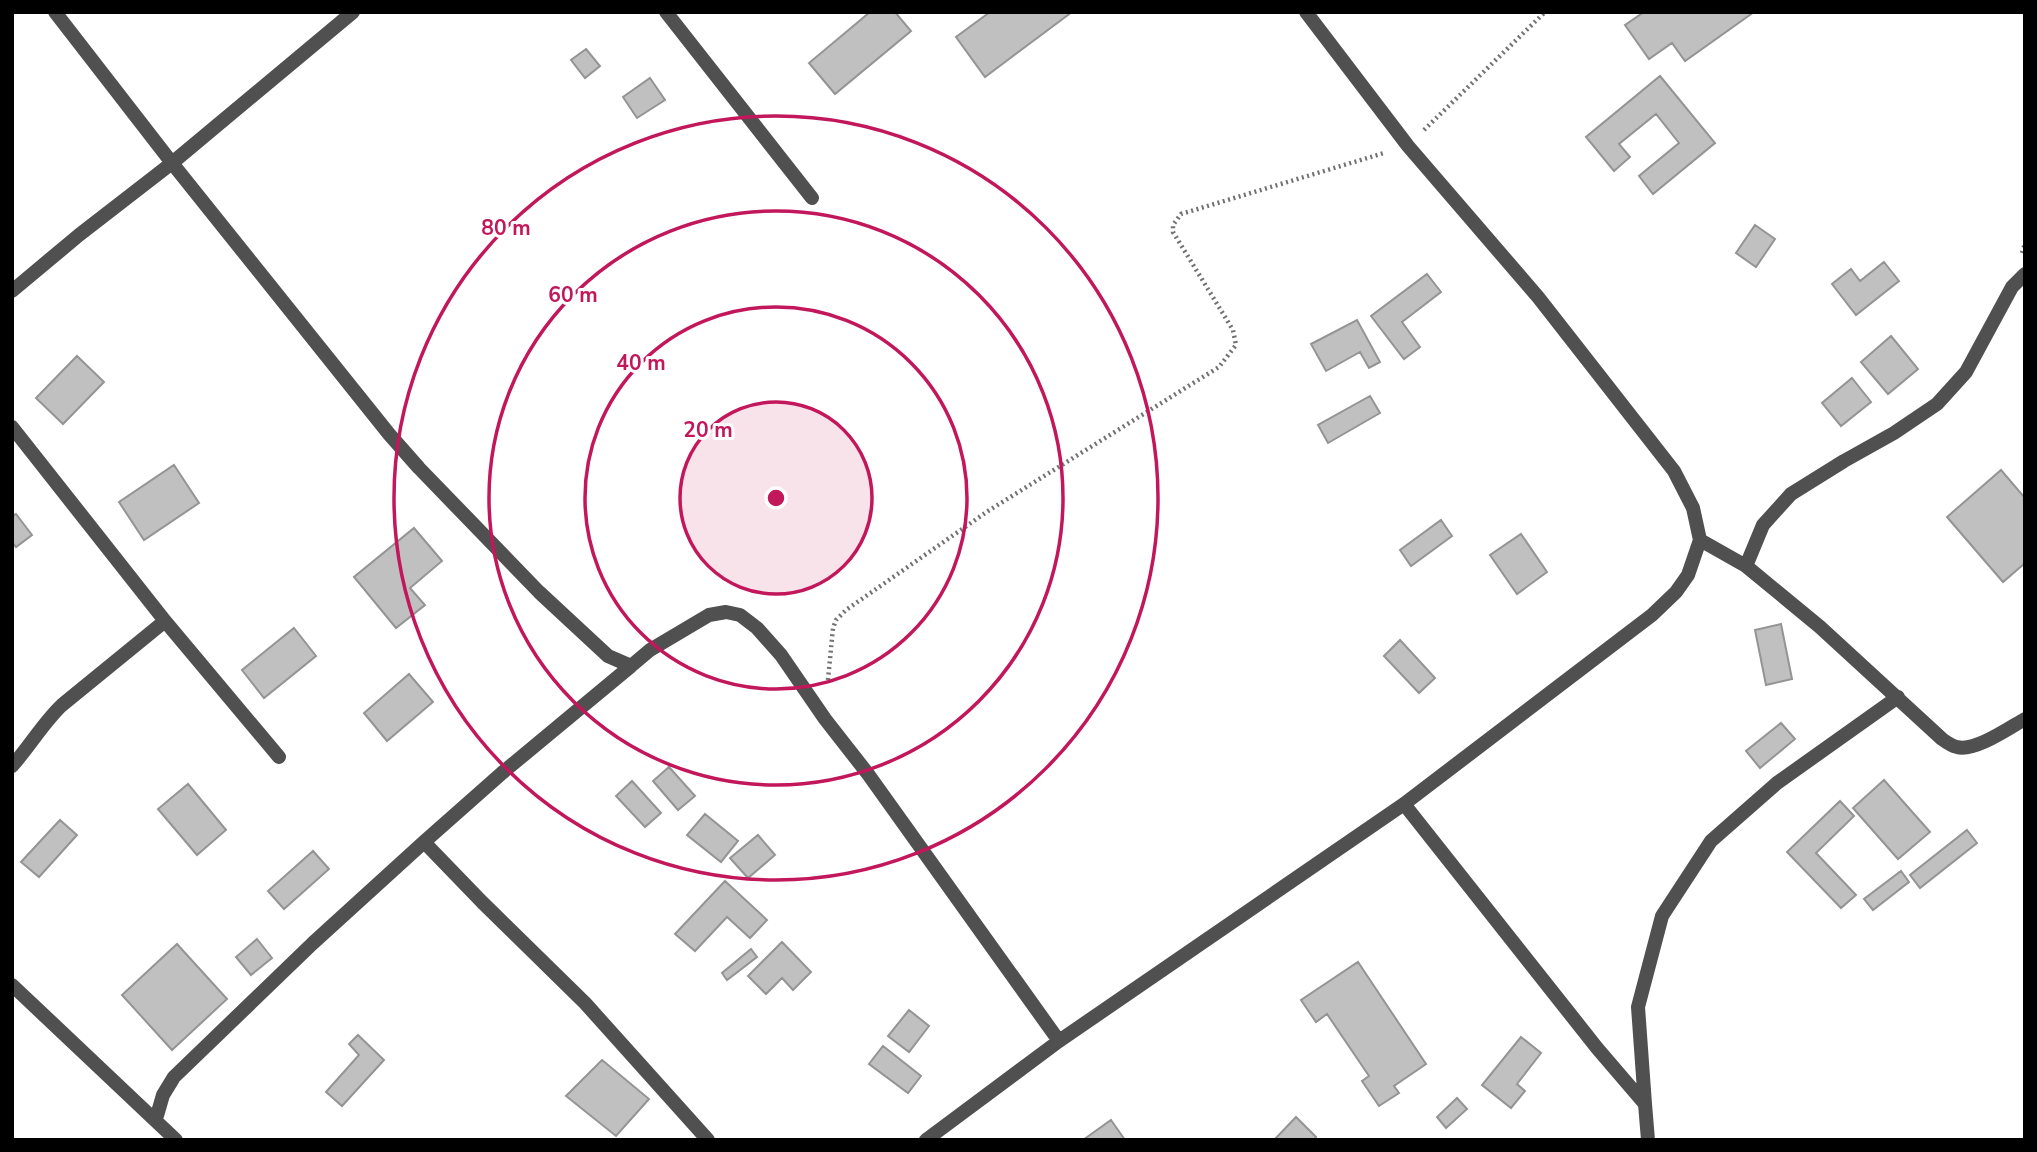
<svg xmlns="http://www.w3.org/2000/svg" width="2037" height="1152" font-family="'Nunito Sans',sans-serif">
	<rect width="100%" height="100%" fill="#fff"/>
	<path fill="#c0c0c0" stroke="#949494" stroke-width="2" d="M870,12H895L911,31L835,94L809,63Z
		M990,12H1072L985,77L956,37Z
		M1644,12H1754L1685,61L1672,43L1649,59L1625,25Z
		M586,49L600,66L585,78L571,60Z
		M1660,76L1715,143L1653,194L1639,176L1679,143L1656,114L1619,144L1630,157L1614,171L1586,137Z
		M650,78L665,100L637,118L623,97Z
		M1755,225L1775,239L1756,267L1736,253Z
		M1884,262L1899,281L1856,315L1832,284L1851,269L1860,281Z
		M1427,274L1441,292L1402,322L1420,347L1404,359L1371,316Z
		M1357,320L1380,362L1369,368L1360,352L1326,371L1311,344Z
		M1891,336L1918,369L1888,394L1861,362Z
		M77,356L104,382L63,424L36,398Z
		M1852,378L1871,402L1841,426L1822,403Z
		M1370,396L1380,413L1328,443L1318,425Z
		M174,465L199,503L144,540L119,502Z
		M2001,470L2025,498V563L2003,582L1947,517Z
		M16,514L32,535L16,547L12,542V516Z
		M1441,520L1452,536L1411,566L1400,550Z
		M414,528L442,561L410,588L425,605L396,628L354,577Z
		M1521,534L1547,572L1517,594L1490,555Z
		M1781,624L1792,679L1766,685L1755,630Z
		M294,628L316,656L264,698L242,670Z
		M1400,640L1435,678L1419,693L1384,656Z
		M409,674L433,702L387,741L364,713Z
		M1781,723L1795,739L1760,768L1746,751Z
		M669,767L695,796L678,810L653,781Z
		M1884,780L1930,832L1898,859L1853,808Z
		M632,781L661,813L645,827L616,796Z
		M188,784L226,830L197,855L158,809Z
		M1840,801L1854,816L1816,853L1856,895L1841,908L1787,852Z
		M705,814L738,841L721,862L687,835Z
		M60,820L77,835L39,877L21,862Z
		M1967,830L1977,843L1920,888L1910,875Z
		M758,835L775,855L748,878L730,858Z
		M313,851L329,869L284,909L268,891Z
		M1901,871L1909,882L1873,910L1864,899Z
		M725,881L767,920L750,938L727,917L695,951L675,934Z
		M257,939L272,958L251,975L236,957Z
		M782,942L811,972L793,990L782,978L766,994L748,976Z
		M177,944L227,999L172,1050L122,995Z
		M751,949L757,957L727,980L722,973Z
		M1358,962L1426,1064L1394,1086L1399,1093L1379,1106L1362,1081L1369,1076L1327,1014L1316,1022L1301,1000Z
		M909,1010L929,1026L909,1052L888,1036Z
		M358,1035L384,1060L342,1106L326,1092L359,1055L349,1044Z
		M1521,1037L1541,1053L1517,1084L1525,1091L1511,1108L1482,1085Z
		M883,1046L921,1076L908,1093L869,1064Z
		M602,1060L649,1099L616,1136L566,1096Z
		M1457,1098L1467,1109L1446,1128L1437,1117Z
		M1296,1117L1316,1137L1314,1140H1274Z
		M1111,1120L1125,1140H1083Z"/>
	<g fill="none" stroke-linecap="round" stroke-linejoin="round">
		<path stroke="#727272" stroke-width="4.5" stroke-dasharray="2 3.5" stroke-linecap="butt" d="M1424,130L1545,12
			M2022,253L2025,243
			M828,680L833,628L836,620L846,610L988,511L1219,367L1236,345L1233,330L1173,232V225L1181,214L1384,153"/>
		<path stroke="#505050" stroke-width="14" d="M666,12L812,198
			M172,163L353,12"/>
		<path stroke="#505050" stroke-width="14" d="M55,12L172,163L389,434L419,468L539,592L608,656L631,666L650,650L709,615L726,612L740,615L757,628L781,655L825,719L868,774L1059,1041
			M12,291L79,235L172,163
			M12,427L165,621L279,757
			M1700,540L1746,566L1820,627L1942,739C1946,742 1952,746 1957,747C1975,752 2009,728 2025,719
			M1746,566L1763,525L1791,494L1844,461L1894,433L1937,404L1966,372L2012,287L2025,274
			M12,766C30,746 43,723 62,705L165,621
			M1404,804L1597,1048L1645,1104L1648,1140
			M424,842L482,902L585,1003L708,1140
			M12,985L176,1140
			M1645,1104L1638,1007L1662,916L1711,841L1777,783L1898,697
			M156,1119L163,1095L174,1077L313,943L424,842L502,773L631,666
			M926,1140L1059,1041L1404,804L1652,615L1676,592L1688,575L1700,540L1693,508L1674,471L1538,297L1408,146L1306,12"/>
	</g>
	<circle cx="776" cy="498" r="96" fill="#c2185b" fill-opacity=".12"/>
	<g fill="none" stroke="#c2185b" stroke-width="3.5">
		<circle cx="776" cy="498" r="96"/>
		<circle cx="776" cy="498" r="191"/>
		<circle cx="776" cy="498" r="287"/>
		<circle cx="776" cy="498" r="382"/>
	</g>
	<circle cx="776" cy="498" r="10" fill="#c2185b" stroke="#fff" stroke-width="3.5"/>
	<g font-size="21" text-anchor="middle" font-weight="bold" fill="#c2185b" stroke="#fff" stroke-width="6" stroke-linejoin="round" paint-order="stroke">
		<text x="506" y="235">80 m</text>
		<text x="573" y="302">60 m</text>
		<text x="641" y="370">40 m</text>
		<text x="708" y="437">20 m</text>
	</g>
	<rect width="2037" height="1152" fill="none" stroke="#000000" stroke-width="28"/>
</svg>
